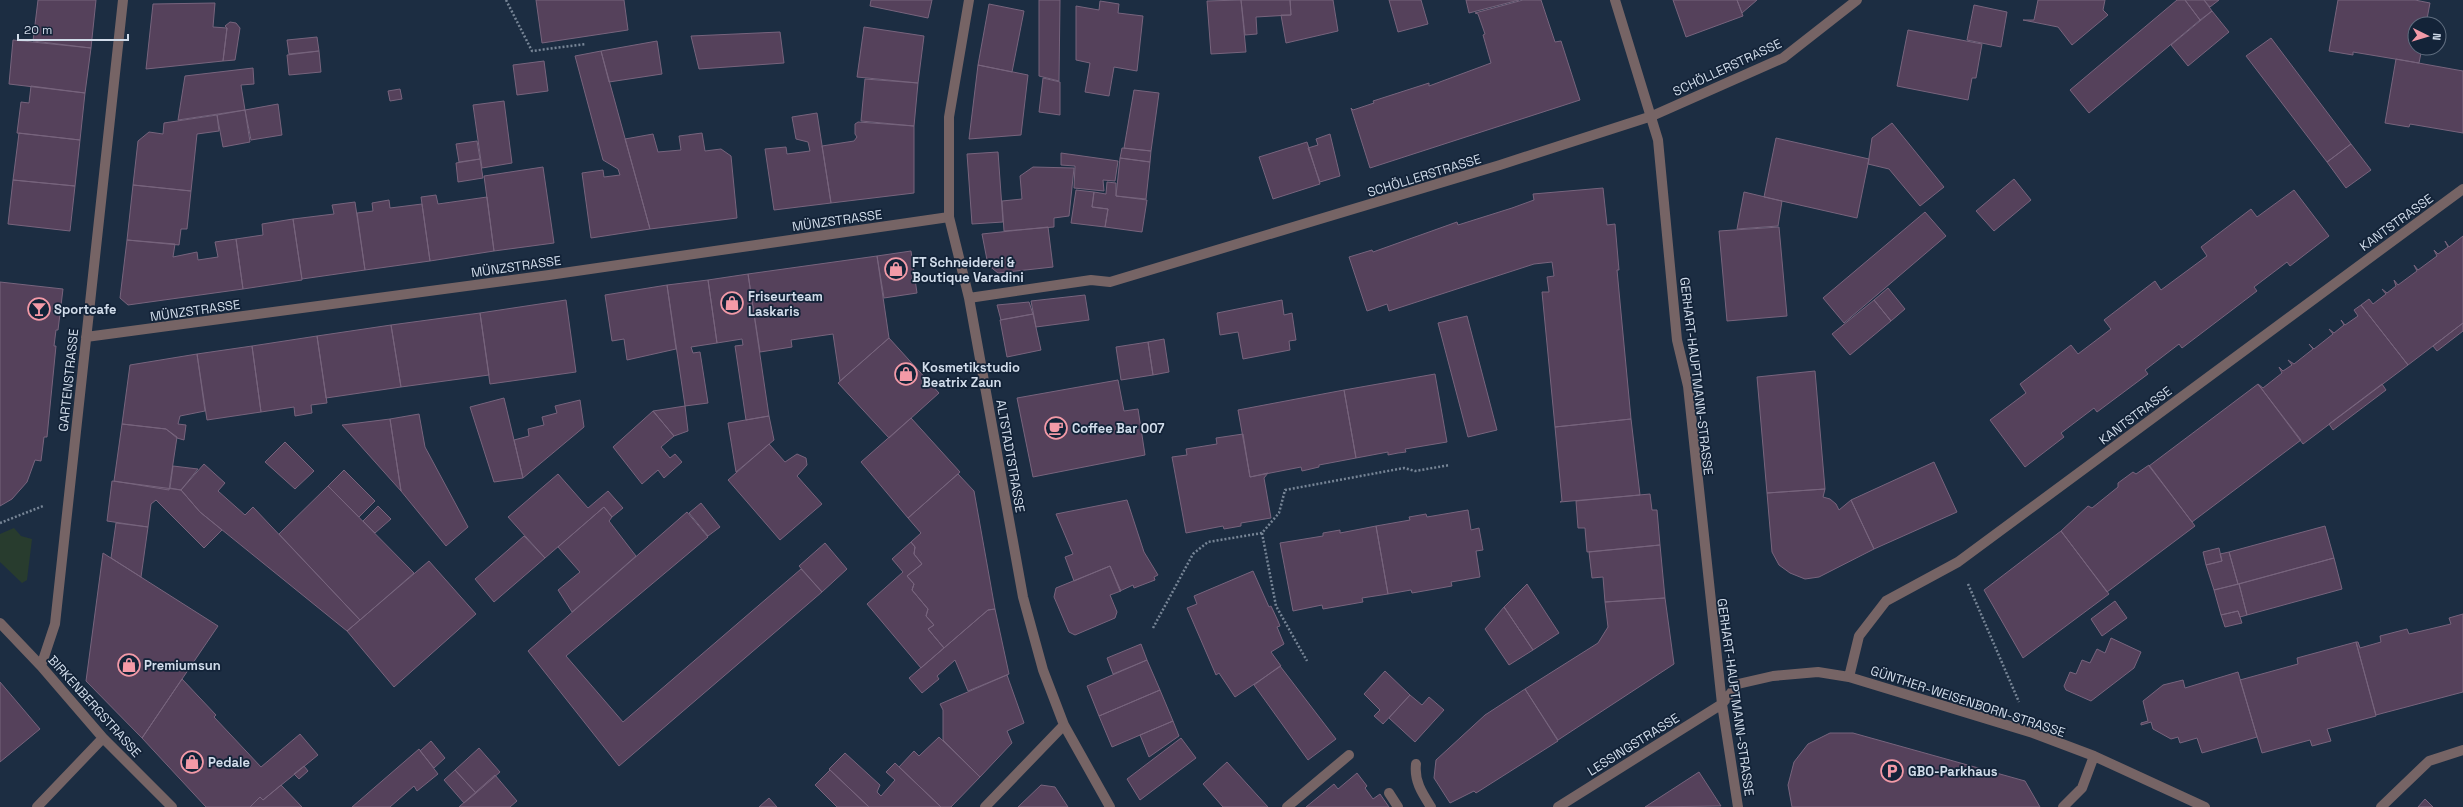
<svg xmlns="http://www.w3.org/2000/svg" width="2463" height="807" font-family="'Space Grotesk',sans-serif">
	<rect width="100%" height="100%" fill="#1c2d42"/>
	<path fill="#283c2e" d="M14,528L21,536L32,539L27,580L22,583L0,562V534Z"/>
	<path fill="#55415b" stroke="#77647d" d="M38,0H96L91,48L33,41Z
		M536,0H624L628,30L542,43Z
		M871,0H932L928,18L870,6Z
		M1039,0H1060L1059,81L1039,76Z
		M1241,0L1246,52L1211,54L1207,1Z
		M1241,0H1290L1291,15L1256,17L1257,34L1245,35Z
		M1290,0H1333L1338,31L1286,43L1281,15H1291Z
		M1389,0H1421L1428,24L1398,32Z
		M1466,0H1519L1469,13Z
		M1523,0H1541L1555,42L1561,41L1580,100L1370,168L1351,108L1353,110L1374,103L1373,101L1429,83V86L1491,63L1483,35L1485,34L1478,14L1475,13Z
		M1673,0H1737L1743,16L1686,37Z
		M1737,0H1757L1742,13Z
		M2038,0H2105L2103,10L2108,15L2072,45L2058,27L2023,20H2034Z
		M2177,0H2185L2200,20L2089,113L2070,90Z
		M2185,0H2204L2212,11L2200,20Z
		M2204,0H2219L2210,7Z
		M2338,0H2415L2430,3L2426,24H2415V48H2422L2419,63L2353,52V55L2329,51Z
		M1100,1L1119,4L1118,13L1143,16L1137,71L1114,67L1109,96L1085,92L1090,63L1076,60V6L1099,10Z
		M215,3L213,27L227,28L223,61L146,69L153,4Z
		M989,4L1024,11L1012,72L978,65Z
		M1974,5L2007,12L2001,47L1967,40Z
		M2212,11L2229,32L2188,66L2171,45Z
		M230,22L236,23L240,28L235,60L223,61L227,28L225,26Z
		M864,27L924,36L918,83L857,77Z
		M1908,30L1982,44L1976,78H1972L1968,100L1897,86Z
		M780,32L784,63L699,69L691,36Z
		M317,37L319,51L289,54L287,40Z
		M2271,38L2351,144L2327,162L2246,56Z
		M13,40L91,48L85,93L9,84Z
		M657,41L662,74L609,82L601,51Z
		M319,51L321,72L289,75L287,55Z
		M601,51L650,229L591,238L582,173L603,170L604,177L620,175L618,169L603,160L575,56Z
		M2396,59L2463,71V133L2410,124L2409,127L2385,123Z
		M544,61L548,91L517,95L513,65Z
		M978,65L1028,75L1021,135L969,139Z
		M253,68L254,84L241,85L245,110L178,120L185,76Z
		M1043,78L1060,82V115L1039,112Z
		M865,79L918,83L914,126L861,121Z
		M31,86L85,93L80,140L17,133L21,102L29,103Z
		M400,89L402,99L390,101L388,91Z
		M1134,90L1159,93L1151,151L1124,148Z
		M504,101L512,163L482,168L473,105Z
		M278,104L282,135L251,140L245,110Z
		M245,110L250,142L223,147L217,115Z
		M817,113L831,203L774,210L765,149L786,147L787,154L810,151L808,142L796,139L792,117Z
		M217,115L219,131L197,134L191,191L133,185L138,141L149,132L163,134L164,123Z
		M858,122L914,126V193L831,203L822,146L854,141L857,137L855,134V124Z
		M1892,123L1944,187L1920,206L1889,169L1868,164L1872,138Z
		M19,133L80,140L75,186L13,180Z
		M702,133L705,151L721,149L731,156L737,218L650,229L625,139L653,134L658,152L681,150L679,136Z
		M1330,134L1340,176L1320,182L1308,148L1318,145L1316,139Z
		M1776,138L1869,159L1857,218L1764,197Z
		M477,141L480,159L459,162L456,144Z
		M1307,142L1320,184L1273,199L1259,157Z
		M2351,144L2371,170L2346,188L2327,162Z
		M1122,148L1151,151L1150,162L1120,158Z
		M998,152L1003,222L972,224L967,154Z
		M1061,153L1118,161L1115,181L1103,180L1104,191L1074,188L1075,166L1061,165Z
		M1120,158L1150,162L1146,199L1116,196Z
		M480,159L483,178L458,182L456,163Z
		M543,167L554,243L494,251L484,176Z
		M1033,167L1074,168L1069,216L1054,218V227L1004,231L1002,201L1022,199L1020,176Z
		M2014,179L2031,200L1994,231L1976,211Z
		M13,180L75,186L70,231L8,224Z
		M1107,182L1116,183V196L1147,200L1142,232L1105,227L1108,209L1092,207L1094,192L1106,194Z
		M133,185L191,191L187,229H181L179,245L127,240Z
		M1603,188L1607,225L1615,224L1619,270H1617L1631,419L1555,427L1542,292H1549L1547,277L1554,276L1552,262L1534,264L1389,311L1387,304L1367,311L1349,257L1372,250L1373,252L1457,222L1458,225L1512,208L1534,200L1533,194Z
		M1076,190L1094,192L1092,207L1108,209L1105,227L1071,223Z
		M2294,190L2329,236L2290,266L2287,262L2254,287L2257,291L2182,348L2179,344L2145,370L2148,374L2097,412L2094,408L2061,433L2064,437L2025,467L1990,420L2026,393L2020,384L2071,345L2078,354L2111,329L2104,320L2155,281L2161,290L2207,256L2201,247L2251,209L2257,217Z
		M1744,192L1782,201L1778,226L1737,229Z
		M436,195L438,204L487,197L494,251L430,261L421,197Z
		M389,200L390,208L422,204L430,261L365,270L357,213L373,211L372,203Z
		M355,202L365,270L302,279L293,219L334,214L332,205Z
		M1925,212L1946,236L1844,323L1823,298Z
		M293,219L302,280L243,289L236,239L263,235L262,224Z
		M1048,227L1053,267L998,273L988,265L982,234Z
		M1779,227L1787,316L1727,321L1719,231Z
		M2463,236V323L2408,365L2361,305L2369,299L2373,304L2386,294L2382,289L2387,293L2396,286L2394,280L2398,285L2417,271L2414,265L2418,270L2437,256L2434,250L2438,254L2448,247L2445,241L2449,247Z
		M236,239L243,289L128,305L120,298L127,240L175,244L173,257L197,252L198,260L218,257L215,242Z
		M911,251L917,293L884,298L877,256Z
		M877,256L889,338L840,381L833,334L791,340L792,347L760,352L748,274Z
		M748,274L769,416L746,420L735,346L743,345L742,339L717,343L708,280Z
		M708,280L717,343L691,347L693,353L700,352L708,403L685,406L667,285Z
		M0,282L63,289L58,330H56L54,346H56L47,437H44L41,461L35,460L27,482L12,499L0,506Z
		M667,285L676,349L627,360L624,339L612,341L605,295Z
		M1888,288L1905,309L1891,321L1874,300Z
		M1085,295L1089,320L1036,327L1031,301Z
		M566,300L576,372L490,384L480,313Z
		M1282,300L1284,315L1292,313L1296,340L1289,341L1290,350L1243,359L1238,332L1220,335L1217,313Z
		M1874,300L1891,321L1850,355L1832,334Z
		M1029,302L1033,314L1001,320L997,305Z
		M2361,305L2408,365L2303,444L2258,384L2263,388L2282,373L2279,367L2283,371L2292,365L2288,360L2294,364L2313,349L2309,344L2314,349L2333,334L2329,329L2334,333L2344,325L2341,320L2345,325L2358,316L2354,310Z
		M480,313L489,375L401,387L391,325Z
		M1033,314L1041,350L1007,357L1000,320Z
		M1467,316L1497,430L1468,437L1438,323Z
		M2463,323V331L2437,351L2433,346Z
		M391,325L401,387L326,398L317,336Z
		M317,336L327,403L311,405L312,413L295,416L294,407L261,412L252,346Z
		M889,338L939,393L889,438L838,383Z
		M1164,339L1169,372L1153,375L1148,342Z
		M1148,342L1153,375L1121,380L1116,347Z
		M252,346L261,412L207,420L197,354Z
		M197,354L205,411L180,416L178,424L186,425L184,440L177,438L166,429L122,424L130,365Z
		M1815,371L1825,489L1767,493L1757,377Z
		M1435,374L1447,442L1405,449L1406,452L1398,453L1388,455V452L1356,458L1344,390Z
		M1118,380L1124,411L1138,409L1145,455L1033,477L1017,398Z
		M2258,384L2301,440L2192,522L2149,466Z
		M2382,384L2386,390L2333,430L2329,424Z
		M1344,390L1356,458L1319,465V467L1302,471L1301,467L1250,477L1238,410Z
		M504,398L523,478L494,482L470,407Z
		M580,400L584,427L523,478L514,440L529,436L528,429L544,425L542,417L557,413L555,406Z
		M685,406L688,431L674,436L653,411Z
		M653,411L674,436L661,447L670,458L675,454L682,462L664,478L658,470L642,484L613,447Z
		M419,414L425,447L468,527L446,546L401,491L390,419Z
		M769,416L774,440L736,472L728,423Z
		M911,418L960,472L908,518L861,462Z
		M390,419L401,491L342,425Z
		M1631,419L1640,495L1560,502L1562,501L1555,427Z
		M122,424L166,429L177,437L169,490L114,481Z
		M1243,434L1250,477L1268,473L1264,478L1271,518L1241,523V526L1224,529L1223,526L1186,533L1172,457L1187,455L1186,449L1217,444L1216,438Z
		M285,442L314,471L295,489L265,462Z
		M769,444L785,462L797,454L806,458L807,465L797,476L822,504L780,540L728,480Z
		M1934,462L1957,512L1874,549L1851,500Z
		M204,464L225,483L218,491L245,515L253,507L360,620L347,631L200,512L181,490Z
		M2149,465L2195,526L2107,592L2061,531L2088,506L2092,508L2118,487V483L2133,472L2136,474Z
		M173,466L198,469L181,490L170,488Z
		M344,470L375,501L359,517L328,486Z
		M558,474L588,508L608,491L623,508L612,517L604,507L545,558L508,517Z
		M958,474L974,491L995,609L988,610L944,648L928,629L934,625L926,616L928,609L912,590L914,584L907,576L922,564L914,554L915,547L911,542L921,533L908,518Z
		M112,481L181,490L200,512L222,530L204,548L156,500L151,504L148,527L107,521Z
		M328,486L414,573L360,620L279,534Z
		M1825,489L1823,497L1830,499L1836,504L1839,510L1851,500L1874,549L1819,577L1805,579L1790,573L1779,565L1772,552L1767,493Z
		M1650,494L1652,510H1657L1660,545L1587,552L1585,528H1578L1576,501Z
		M1127,500L1144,552L1158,575L1154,577L1155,580L1134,588L1133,585L1120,591L1110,566L1074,581L1065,557L1073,554L1056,514Z
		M701,503L720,527L708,536L689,513Z
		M378,506L391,519L375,533L363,521Z
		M604,507L612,517L609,521L636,556L572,612L558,590L580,572L558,547Z
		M1468,510L1471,530L1479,528L1483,550L1476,551L1480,577L1451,582L1452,586L1412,593L1411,590L1388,594L1376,526L1410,520L1409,517L1426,514L1427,517Z
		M687,512L708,537L566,656L623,722L801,569L822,592L619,766L528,651Z
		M116,523L148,527L141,577L111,558Z
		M1376,526L1388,594L1362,598L1363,602L1323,609L1322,605L1293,611L1280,543L1323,536V533L1340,530V533Z
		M2325,526L2334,558L2238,584L2229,552Z
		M2061,531L2109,594L2023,658L1984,590Z
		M524,536L545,558L494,602L475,579Z
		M911,542L915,547L914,554L922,564L907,576L914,584L912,590L928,609L926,616L934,625L928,629L944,648L921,668L867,604L903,572L892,559Z
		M825,543L847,569L822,592L799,566Z
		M1660,545L1665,598L1605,602L1603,577L1592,578L1589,552Z
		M2219,548L2222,561L2206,565L2203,552Z
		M2229,552L2238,584L2214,590L2206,565L2222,561L2220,554Z
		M103,553L218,626L142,738L86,681Z
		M2334,558L2342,589L2247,615L2239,584Z
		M429,561L476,614L394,687L347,631Z
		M1110,566L1121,591L1110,595L1117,612L1115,618L1075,635L1069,632L1054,597L1056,588Z
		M1253,571L1269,607L1271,606L1278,621L1280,626L1277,627L1284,644L1271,652L1281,666L1235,697L1219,673L1216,675L1187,608L1197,604L1194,596Z
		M1527,584L1559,633L1533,650L1504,607Z
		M2239,584L2247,615L2240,617L2238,611L2221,615L2214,590Z
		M1665,598L1674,664L1558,740L1525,689L1598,643L1608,627L1605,602Z
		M2115,601L2127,618L2102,636L2091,619Z
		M1504,607L1533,650L1509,665L1485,629Z
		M995,609L1009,674L968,691L955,660L937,676L939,679L922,693L909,678L988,610Z
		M2238,611L2242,623L2225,627L2221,615Z
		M2463,614V692L2376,715L2356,642H2358L2360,648L2381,642L2380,636L2407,629L2409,634L2451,624L2449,618Z
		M2111,638L2141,652L2134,668L2091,701L2066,690L2064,686L2070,672L2076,674L2082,660L2090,663L2097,649L2105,653Z
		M2356,642L2376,716L2327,729L2331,741L2312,746L2310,740L2262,753L2240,680L2298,664L2297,658Z
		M1141,644L1147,660L1113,674L1107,658Z
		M1147,660L1160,690L1099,716L1087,686Z
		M1280,666L1336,739L1308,760L1254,685Z
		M1385,671L1410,695L1383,724L1374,716L1380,710L1364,694Z
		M2238,672L2257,737L2202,753L2197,738L2180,743L2178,737L2171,739L2153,729L2151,722L2141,725V723L2148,721L2143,701L2163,685L2183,680L2185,688Z
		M1007,675L1024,723L1007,731L1012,743L980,777L943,740V710L940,704Z
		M182,679L216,715L214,717L261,767L300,734L318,755L263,800L260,797L250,807H206L142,738Z
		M0,682L40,729L0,762Z
		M1525,689L1558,741L1476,793L1474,791L1450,803L1434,778L1436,760L1485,715Z
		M1160,690L1173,721L1112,747L1099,716Z
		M1410,695L1422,705L1429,697L1444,710L1415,742L1389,718Z
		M1173,721L1179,736L1149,757L1140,735Z
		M1830,733H1853L2025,781L2040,807H1792L1788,785L1794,762L1808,744Z
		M939,737L980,777L951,807H941L899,767L914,751L919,756Z
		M1181,738L1196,758L1140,800L1127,779Z
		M431,741L445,758L434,768L420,751Z
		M479,748L500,772L476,793L455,770Z
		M419,749L438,774L417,791L414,786L390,807H352Z
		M845,753L880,785L877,792L881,796L895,780L886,772L895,763L941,807H869L829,769Z
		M1227,762L1268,807H1223L1203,784Z
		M304,766L308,771L299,779L294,774Z
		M455,770L476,793L464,803L444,780Z
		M830,770L869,807H837L815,785Z
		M1699,772L1721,806L1645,807Z
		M1357,773L1367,786L1365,788L1373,799L1380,794L1389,807H1306L1334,784L1338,789Z
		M495,775L517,801L510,807H459Z
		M281,785L302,807H250L260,797L263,800Z
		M1041,785L1055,787L1068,807H1018Z
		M769,798L777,807H759Z
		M2425,799L2433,807H2418Z"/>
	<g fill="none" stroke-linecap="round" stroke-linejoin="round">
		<path stroke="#778596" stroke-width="2.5" stroke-dasharray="2 2" stroke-linecap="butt" d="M506,0L532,51L586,44
			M0,523L43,506
			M1262,533L1276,606L1307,661
			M1968,584L2019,702
			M1153,628L1193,554L1208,542L1262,533L1279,513L1285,490L1404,468L1415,471L1450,465"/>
		<path stroke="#766465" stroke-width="10" d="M969,0L949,117V217L969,298L1023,597L1043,670L1064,725L1110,807
			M1615,0L1658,140L1677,340L1688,386L1722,704L1738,807
			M969,298L1091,280L1110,282L1500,165L1652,116L1783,58L1857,0
			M86,337L549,275L949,217
			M0,623L41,666L103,738L172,807
			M41,666L55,624L123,0
			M1849,677L1859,636L1886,601L1958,562L2463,189
			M1416,764C1414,781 1422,793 1431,807
			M1389,793L1398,807
			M37,807L103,738
			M985,807L1064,725
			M1287,807L1349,755
			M1558,807L1722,704L1738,684L1773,676L1818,672L1849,677L2033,733L2094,756L2205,807
			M2063,807L2082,788L2094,756
			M2381,807L2429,761L2463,750"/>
	</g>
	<defs>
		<g id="shop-ring" transform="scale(1.15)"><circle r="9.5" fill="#132338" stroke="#f39aa7" stroke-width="1.5"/><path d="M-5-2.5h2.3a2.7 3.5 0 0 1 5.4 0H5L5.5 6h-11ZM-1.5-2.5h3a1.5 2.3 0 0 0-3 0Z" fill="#f39aa7"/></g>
		<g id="bar-ring" transform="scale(1.15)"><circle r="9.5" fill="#132338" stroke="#f39aa7" stroke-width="1.5"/><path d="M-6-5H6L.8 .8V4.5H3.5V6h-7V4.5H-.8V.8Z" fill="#f39aa7"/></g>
		<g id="cafe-ring" transform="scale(1.15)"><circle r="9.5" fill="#132338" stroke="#f39aa7" stroke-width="1.5"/><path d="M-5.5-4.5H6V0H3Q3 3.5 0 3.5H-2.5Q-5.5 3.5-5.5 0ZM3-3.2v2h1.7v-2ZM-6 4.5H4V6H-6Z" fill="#f39aa7"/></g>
		<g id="parking-ring" transform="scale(1.15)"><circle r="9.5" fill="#132338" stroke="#f39aa7" stroke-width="1.5"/><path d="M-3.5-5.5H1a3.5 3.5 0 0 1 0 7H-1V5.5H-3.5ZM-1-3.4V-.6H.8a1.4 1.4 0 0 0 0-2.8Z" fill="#f39aa7"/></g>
	</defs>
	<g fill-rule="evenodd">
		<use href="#shop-ring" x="896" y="269"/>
		<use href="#shop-ring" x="732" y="303"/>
		<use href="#bar-ring" x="39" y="309"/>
		<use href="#shop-ring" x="906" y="374"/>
		<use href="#cafe-ring" x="1056" y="428"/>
		<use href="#shop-ring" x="129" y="665"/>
		<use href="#shop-ring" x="192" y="762"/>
		<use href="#parking-ring" x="1892" y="771"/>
	</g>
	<g text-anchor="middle" stroke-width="3.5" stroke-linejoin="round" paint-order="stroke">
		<g font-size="13" fill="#d1dcea" stroke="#132338">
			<text transform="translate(1727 67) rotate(-25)" y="5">SCHÖLLERSTRASSE</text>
			<text transform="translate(1424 175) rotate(-17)" y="5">SCHÖLLERSTRASSE</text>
			<text transform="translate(837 220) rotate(-8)" y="5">MÜNZSTRASSE</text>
			<text transform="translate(2396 222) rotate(-36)" y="5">KANTSTRASSE</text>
			<text transform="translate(516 266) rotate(-8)" y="5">MÜNZSTRASSE</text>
			<text transform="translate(195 310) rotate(-8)" y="5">MÜNZSTRASSE</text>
			<text transform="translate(1697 376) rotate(83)" y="5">GERHART-HAUPTMANN-STRASSE</text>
			<text transform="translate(68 380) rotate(-84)" y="5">GARTENSTRASSE</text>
			<text transform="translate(2135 415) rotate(-37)" y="5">KANTSTRASSE</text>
			<text transform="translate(1011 456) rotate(80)" y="5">ALTSTADTSTRASSE</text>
			<text transform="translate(1736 697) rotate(82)" y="5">GERHART-HAUPTMANN-STRASSE</text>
			<text transform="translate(1968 701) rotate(18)" y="5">GÜNTHER-WEISENBORN-STRASSE</text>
			<text transform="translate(95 706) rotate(48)" y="5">BIRKENBERGSTRASSE</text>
			<text transform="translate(1633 744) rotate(-32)" y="5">LESSINGSTRASSE</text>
		</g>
		<g font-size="13" font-weight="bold" fill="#d1dcea" stroke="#132338" text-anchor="start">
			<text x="912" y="267">FT Schneiderei &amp;<tspan x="912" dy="15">Boutique Varadini</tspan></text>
			<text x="748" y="301">Friseurteam<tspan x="748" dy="15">Laskaris</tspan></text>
			<text x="54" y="314">Sportcafe</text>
			<text x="922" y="372">Kosmetikstudio<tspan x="922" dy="15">Beatrix Zaun</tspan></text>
			<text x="1072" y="433">Coffee Bar 007</text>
			<text x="144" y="670">Premiumsun</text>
			<text x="208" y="767">Pedale</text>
			<text x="1908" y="776">GBO-Parkhaus</text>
		</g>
	</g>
	<g transform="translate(2427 36) rotate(95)"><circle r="19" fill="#132338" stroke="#5f6d7f"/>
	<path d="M0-3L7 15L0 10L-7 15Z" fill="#f39aa7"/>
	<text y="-6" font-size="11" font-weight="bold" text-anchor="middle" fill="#d1dcea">N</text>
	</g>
	<path d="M18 34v6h110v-6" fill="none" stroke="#d1dcea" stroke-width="2"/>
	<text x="24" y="34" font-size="12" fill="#d1dcea" stroke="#132338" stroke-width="3" paint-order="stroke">20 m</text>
</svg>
